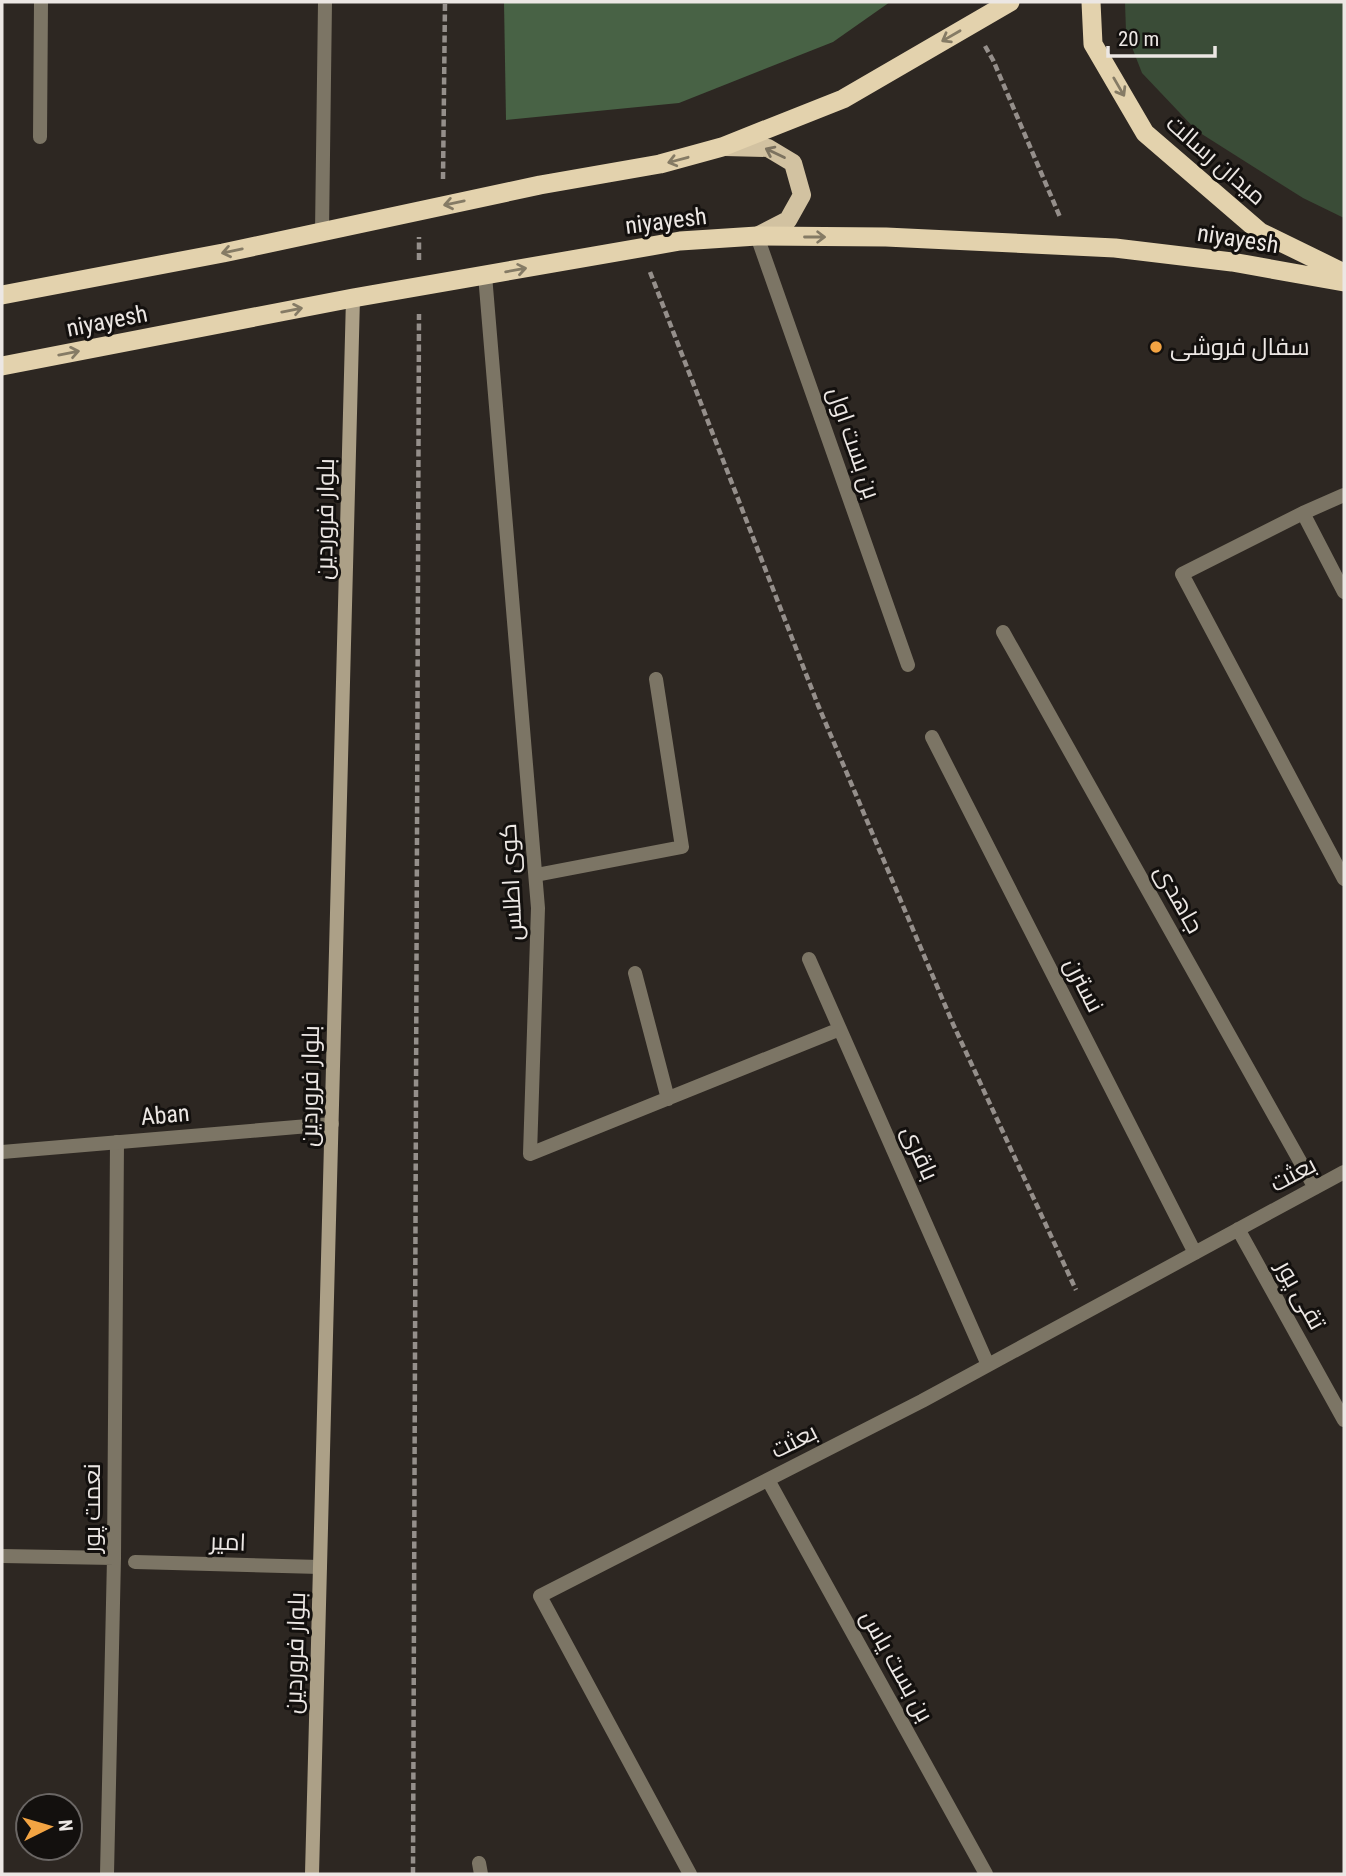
<svg xmlns="http://www.w3.org/2000/svg" width="1346" height="1876" font-family="'Roboto Condensed',Cairo,sans-serif">
	<rect width="100%" height="100%" fill="#2d2722"/>
	<path fill="#3a4c37" d="M1125,2H1344V218L1303,198L1197,131L1142,73L1126,32Z"/>
	<path fill="#486245" d="M504,2H890L833,42L679,103L506,120Z"/>
	<g fill="none" stroke-linecap="round" stroke-linejoin="round">
		<path stroke="#958f8b" stroke-width="4.5" stroke-dasharray="7 3.5" stroke-linecap="butt" d="M985,46L993,60L1060,217
			M443,179L445,2
			M419,260V237
			M650,272L818,705L953,1024L1076,1290
			M413,1874L419,314"/>
		<path stroke="#7c7565" stroke-width="14" d="M40,137L41,2
			M757,236L908,665
			M485,275L538,908L530,1154L840,1029
			M1344,495L1303,513L1344,592
			M1303,513L1182,574L1344,879
			M1003,632L1315,1188
			M932,737L1195,1253
			M536,875L682,847L656,679
			M809,959L988,1365
			M635,973L668,1099
			M1238,1229L1344,1420
			M768,1480L986,1874
			M2,1556L114,1558
			M135,1562L320,1567
			M479,1863L481,1874
			M107,1874L114,1558L117,1142
			M690,1874L540,1596L922,1401L1344,1172"/>
		<path stroke="#7c7565" stroke-width="14" d="M322,232L325,2
			M2,1152L332,1124"/>
		<path stroke="#aca087" stroke-width="14" d="M312,1874L353,298"/>
		<path stroke="#d2c2a1" stroke-width="18" d="M725,147L768,148L793,163L802,195L788,220L757,236"/>
		<path stroke="#e3d2ad" stroke-width="19" d="M1091,2L1093,44L1145,133L1260,232L1344,273
			M2,295L223,253L540,185L660,164L722,147L843,99L1010,2
			M2,366L353,298L680,241L757,236L886,237L1115,248L1232,262L1344,282"/>
	</g>
	<defs><path id="oneway-shaft" d="M-6 0H5M1.5-3L5.5 0L1.5 3" fill="none" stroke-width="1.6" stroke-linecap="round" stroke-linejoin="round" transform="scale(1.75)"/></defs>
	<g stroke="#857b65">
		<use href="#oneway-shaft" transform="translate(951 36) rotate(150)"/>
		<use href="#oneway-shaft" transform="translate(1119 87) rotate(60)"/>
		<use href="#oneway-shaft" transform="translate(678 160) rotate(165)"/>
		<use href="#oneway-shaft" transform="translate(454 203) rotate(168)"/>
		<use href="#oneway-shaft" transform="translate(815 237)"/>
		<use href="#oneway-shaft" transform="translate(232 251) rotate(168)"/>
		<use href="#oneway-shaft" transform="translate(516 270) rotate(-10)"/>
		<use href="#oneway-shaft" transform="translate(292 310) rotate(-11)"/>
		<use href="#oneway-shaft" transform="translate(69 353) rotate(-11)"/>
	</g>
	<use stroke="#7c725f" href="#oneway-shaft" transform="translate(775 153) rotate(-154)"/>
	<circle fill="#f3a443" stroke="#13100e" stroke-width="2.5" cx="1156" cy="347" r="7"/>
	<g text-anchor="middle" stroke-width="6" stroke-linejoin="round" paint-order="stroke">
		<g font-size="24" fill="#ece7e4" stroke="#13100e">
			<text transform="translate(1216 160) rotate(41)" y="8">میدان رسالت</text>
			<text transform="translate(666 221) rotate(-7)" y="8">niyayesh</text>
			<text transform="translate(1238 239) rotate(9)" y="8">niyayesh</text>
			<text transform="translate(107 321) rotate(-11)" y="8">niyayesh</text>
			<text transform="translate(854 443) rotate(71)" y="8">بن بست اول</text>
			<text transform="translate(325 519) rotate(-89)" y="8">بلوار فروردین</text>
			<text transform="translate(511 882) rotate(-93)" y="8">کوی اطلس</text>
			<text transform="translate(1179 899) rotate(61)" y="8">جاهدی</text>
			<text transform="translate(1084 985) rotate(63)" y="8">نسترن</text>
			<text transform="translate(310 1086) rotate(-89)" y="8">بلوار فروردین</text>
			<text transform="translate(165 1115) rotate(-5)" y="8">Aban</text>
			<text transform="translate(920 1153) rotate(66)" y="8">باقری</text>
			<text transform="translate(1293 1174) rotate(-28)" y="8">بعثت</text>
			<text transform="translate(1301 1295) rotate(61)" y="8">تقی پور</text>
			<text transform="translate(794 1441) rotate(-27)" y="8">بعثت</text>
			<text transform="translate(92 1508) rotate(-90)" y="8">نعمت پور</text>
			<text transform="translate(228 1542) rotate(2)" y="8">امیر</text>
			<text transform="translate(295 1653) rotate(-88)" y="8">بلوار فروردین</text>
			<text transform="translate(897 1666) rotate(61)" y="8">بن بست یاس</text>
		</g>
		<g font-size="24" fill="#ece7e4" stroke="#13100e" text-anchor="start">
			<text x="1170" y="355">سفال فروشی</text>
		</g>
	</g>
	<rect width="1346" height="1876" fill="none" stroke="#ece7e4" stroke-width="7"/>
	<g transform="translate(49 1827) rotate(85)"><circle r="33" fill="#13100e" stroke="#6a6664" stroke-width="2"/>
	<path d="M0-5L12 26L0 18L-12 26Z" fill="#f3a443"/>
	<text y="-10" font-size="19" font-weight="bold" text-anchor="middle" fill="#ece7e4">N</text>
	</g>
	<path d="M1108 46v10h107v-10" fill="none" stroke="#ece7e4" stroke-width="3.5"/>
	<text x="1118" y="46" font-size="21" fill="#ece7e4" stroke="#13100e" stroke-width="5" paint-order="stroke">20 m</text>
</svg>
